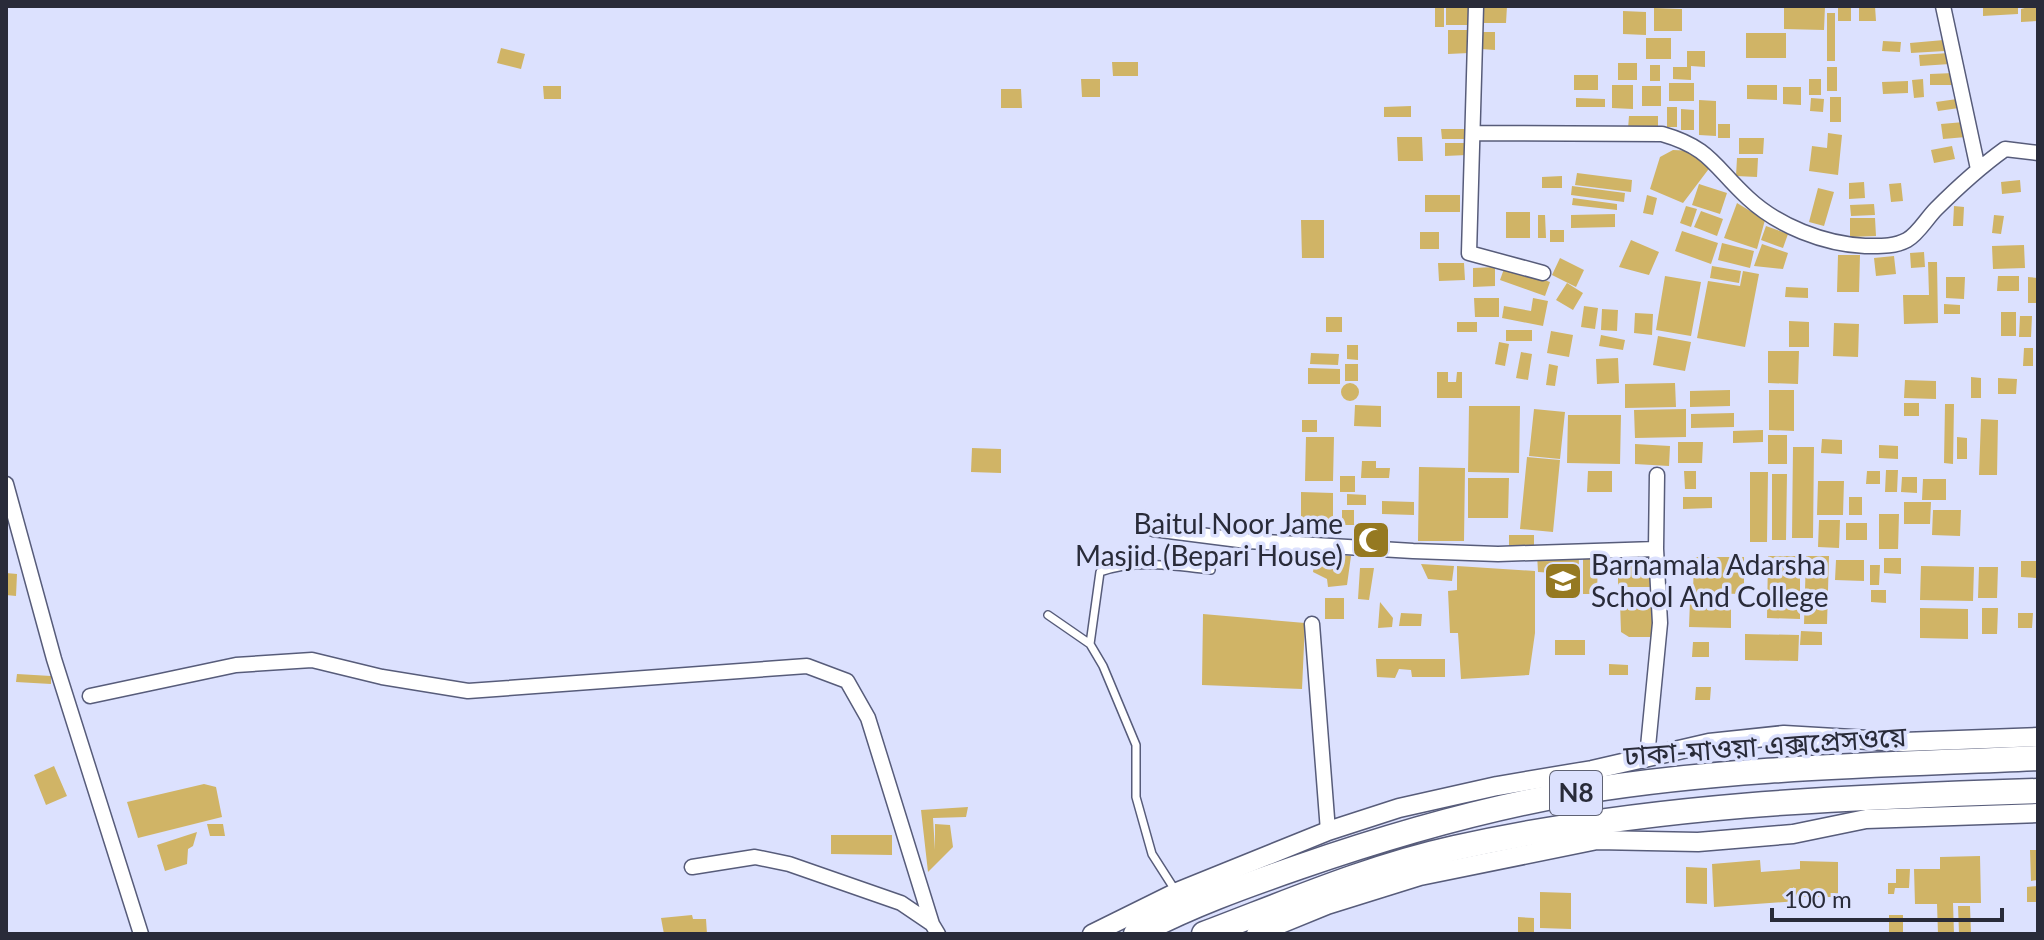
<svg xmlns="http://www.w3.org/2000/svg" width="2044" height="940" font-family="Lato,'Noto Sans Bengali',sans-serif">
	<rect width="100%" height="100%" fill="#dce1fe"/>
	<path fill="#d0b466" d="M1446,6H1469V25H1446Z
		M1483,6H1507L1506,23H1483Z
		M1784,6H1825L1824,30L1784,29Z
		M1838,6H1851V21H1838Z
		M1859,6H1875L1876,21H1859Z
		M1983,6H2018V14L1983,16Z
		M2032,6H2038V21L2021,22V9Z
		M1435,8H1444V27H1435Z
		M1654,8L1682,9V31H1654Z
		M1623,11L1646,12V35L1623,34Z
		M1827,13H1835V61H1827Z
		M1448,30H1469V53L1448,54Z
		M1482,32H1495V50L1481,49Z
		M1746,33H1786V58H1746Z
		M1646,38H1671V59H1646Z
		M1944,40L1945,51L1911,53L1910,43Z
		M1883,41L1901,42L1900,52L1882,51Z
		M501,48L525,54L521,69L497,63Z
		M1687,51H1705V67L1691,66V80L1673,79V67H1687Z
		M1949,53L1950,64L1920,66L1919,55Z
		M1112,62H1138V76H1113Z
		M1618,63H1637V80H1618Z
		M1650,65H1660V81H1650Z
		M1827,67H1837V91H1827Z
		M1954,73V85H1930V74Z
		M1574,75H1598V90H1574Z
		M1081,79H1100V97H1082Z
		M1809,79H1821V95H1809Z
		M1923,79L1924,97L1914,98L1912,80Z
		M1908,81V93L1883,94L1882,82Z
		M1669,83H1694V101H1669Z
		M1612,85H1633V109L1612,108Z
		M1747,85H1777V100L1747,99Z
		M543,86H561V99H544Z
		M1642,86H1661V106H1642Z
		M1783,87H1801V105L1783,104Z
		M1001,89H1021L1022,108H1001Z
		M1830,97H1841V122H1830Z
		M1576,98L1605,99V107H1576Z
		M1811,98L1824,99L1823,112L1810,111Z
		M1957,99L1959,108L1938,111L1936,102Z
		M1699,100L1716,101V136L1699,135Z
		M1411,106V117H1384V107Z
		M1667,107H1677V127H1667Z
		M1681,109L1694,110V130H1681Z
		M1629,116H1658V130L1628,129Z
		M1964,122L1966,137L1943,139L1941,124Z
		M1718,124H1730V138H1718Z
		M1441,129H1469V139H1442Z
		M1828,133L1842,135L1838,175L1809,171L1812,146L1827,148Z
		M1397,137H1422L1423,161H1398Z
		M1739,138H1764L1763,154H1739Z
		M1445,143H1466L1467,155L1445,156Z
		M1952,146L1955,159L1934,163L1931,150Z
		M1673,150L1694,151L1711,166L1683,203L1650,189L1660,157Z
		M1737,158H1758L1757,177L1736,176Z
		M1577,173L1632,180L1631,192L1575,185Z
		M1562,176V188H1542V177Z
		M2020,180L2021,192L2002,194L2001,182Z
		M1864,182L1865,198L1849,199V183Z
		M1901,183L1903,201L1891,202L1889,184Z
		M1699,184L1727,193L1720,214L1692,205Z
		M1572,186L1625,193L1624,202L1571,195Z
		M1818,188L1834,192L1824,226L1809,222Z
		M1425,195H1460V212H1425Z
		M1647,195L1657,198L1653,215L1643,213Z
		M1573,198L1617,204V210L1572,205Z
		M1737,203L1765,220L1757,249L1724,238Z
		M1874,204L1875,215L1851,216L1850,205Z
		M1686,206L1697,209L1691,227L1680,223Z
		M1954,206L1964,207L1963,226H1953Z
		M1701,211L1723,219L1717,236L1694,227Z
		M1506,212H1530V238H1506Z
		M1615,214V227L1571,228V215Z
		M1538,215H1545L1546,238H1538Z
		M1994,215L2004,216L2001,234L1992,233Z
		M1850,218H1875L1876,236L1850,237Z
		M1301,220H1324V258H1302Z
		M1766,226L1788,234L1783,248L1761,240Z
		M1550,230H1564V242H1550Z
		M1682,231L1718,243L1711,264L1675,251Z
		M1420,232H1439V249H1420Z
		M1631,240L1659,252L1649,275L1619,267Z
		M1722,243L1754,251L1750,268L1718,260Z
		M1762,244L1788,253L1783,269L1754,266Z
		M2024,245L2025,268L1993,269L1992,246Z
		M1924,252L1925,267L1911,268L1910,253Z
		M1838,255H1860L1859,292H1837Z
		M1894,256L1896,274L1876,276L1874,258Z
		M1560,258L1584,270L1576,287L1552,275Z
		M1928,262H1937L1938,323L1904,324L1903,295H1929Z
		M1438,263H1464L1465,280L1439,281Z
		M1505,266L1550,282L1545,296L1500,280Z
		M1712,266L1741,271L1739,283L1710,278Z
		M1495,267V286L1473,287V268Z
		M1743,271L1759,274L1745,347L1697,338L1708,281L1740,286Z
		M1665,276L1701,282L1691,336L1656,330Z
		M1998,276H2019V291H1997Z
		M1946,277H1965L1964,299L1946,298Z
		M2028,277L2038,278V303H2028Z
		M1567,283L1583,293L1573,310L1556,300Z
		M1786,287L1808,288V298L1785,297Z
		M1474,298H1499V317H1475Z
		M1533,298L1548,301L1543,326L1502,318L1504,306L1531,311Z
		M1944,304L1960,305V314H1944Z
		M1584,306L1598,308L1595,329L1581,327Z
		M1602,309L1618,310L1617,331L1601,330Z
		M2001,312H2016V336H2001Z
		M1635,313L1653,314L1652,335L1634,333Z
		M2020,316H2032L2031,337H2019Z
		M1326,317H1342V332H1326Z
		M1789,321L1809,322V347H1789Z
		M1457,322H1477V332H1457Z
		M1834,323L1859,324L1858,357L1833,356Z
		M1506,330H1532V341H1506Z
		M1551,331L1573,335L1569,357L1547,353Z
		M1601,335L1625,340L1623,350L1599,346Z
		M1658,336L1691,342L1685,371L1653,365Z
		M1499,342L1509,344L1505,366L1495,364Z
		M1347,345H1358V360L1347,359Z
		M2024,348H2033V366H2023Z
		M1768,351H1799L1798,384L1768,383Z
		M1521,352L1532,354L1528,380L1516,378Z
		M1311,353L1339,354L1338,365L1310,364Z
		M1618,358L1619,383L1597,384L1596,359Z
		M1345,364H1358V381H1345Z
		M1549,364L1558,366L1555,386L1546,385Z
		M1308,368L1340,369V384H1308Z
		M1437,372H1448V382H1456L1457,372H1462V398H1437Z
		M1971,377L1981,378V398H1971Z
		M1998,378L2017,379L2016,394H1998Z
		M1905,380L1936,381V399L1904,398Z
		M1675,383L1676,407L1625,408V384Z
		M1341 392a9 9 0 1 1 18 0a9 9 0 1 1-18 0Z
		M1730,390V406L1690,407V391Z
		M1769,390H1794V431L1769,430Z
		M1904,403H1919V416H1904Z
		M1945,404H1954L1953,464L1944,463Z
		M1355,405L1381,406V427L1354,426Z
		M1469,406H1520L1519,473L1468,472Z
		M1534,409L1565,412L1560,459L1529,456Z
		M1686,409V437L1635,438L1634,410Z
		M1734,413V427L1691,428V414Z
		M1568,415H1621L1620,464L1567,463Z
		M1981,419L1998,420L1997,475H1979Z
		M1302,420H1317V432H1302Z
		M1763,430V442L1733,443V431Z
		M1768,435H1787V464H1768Z
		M1306,437H1334L1333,481H1305Z
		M1957,437L1967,438V459H1957Z
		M1822,439L1842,440V454L1821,453Z
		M1678,442H1703L1702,463H1678Z
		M1635,444L1670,446L1669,466L1635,464Z
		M1879,445L1898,446V459L1879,458Z
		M1793,447H1814L1813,538H1792Z
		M972,448L1001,449V473L971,472Z
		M1527,457L1560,460L1553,532L1520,529Z
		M1362,461H1376V468H1390L1389,478H1361Z
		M1419,467L1465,468L1464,541H1418Z
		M1886,470H1898L1897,492H1885Z
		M1588,471H1612V492H1587Z
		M1684,471H1696V489H1685Z
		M1867,471H1880V484H1866Z
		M1750,472H1768L1767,542H1750Z
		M1772,474H1787L1786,540H1772Z
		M1340,476H1355V492H1340Z
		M1902,477H1917V493L1901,492Z
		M1468,478H1509L1508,518H1468Z
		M1923,479H1946V500H1922Z
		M1818,481H1844L1843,515H1817Z
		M1301,492L1333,493V535H1301Z
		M1347,494L1366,495V505H1347Z
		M1683,497H1712V508L1683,509Z
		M1849,497H1862V515H1849Z
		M1382,501L1414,502V515L1382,514Z
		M1904,502H1931L1930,524H1904Z
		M1342,510H1354V525H1342Z
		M1933,510H1961L1960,536L1932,535Z
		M1879,514H1899L1898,549H1879Z
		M1819,520H1840L1839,548L1818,547Z
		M1846,523H1867V540H1846Z
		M1509,535H1534V547H1509Z
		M1316,552L1351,556L1347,585L1328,587L1327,579L1313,572Z
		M1537,554L1579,557L1578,594L1553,593V573L1538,572Z
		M1768,556H1800V619L1767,618Z
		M1806,556H1829L1827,624H1804Z
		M1694,557H1744V594L1693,593Z
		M1583,558H1598L1597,594H1583Z
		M1884,558H1901V574L1884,573Z
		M1836,560H1864V581L1835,580Z
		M1618,561H1650V587H1618Z
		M2021,561H2038L2037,578L2021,577Z
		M1421,564L1454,566L1452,581L1428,579Z
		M1870,565H1880L1879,585H1870Z
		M1457,566L1535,571V633L1529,675L1461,679L1458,633H1450L1448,591L1457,590Z
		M1921,566L1974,567L1973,601L1920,600Z
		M1979,567H1998L1997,598H1978Z
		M1360,568H1374L1369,600L1358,599Z
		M6,573L17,574L16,596L6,595Z
		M1871,590H1886V603L1871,602Z
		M1325,598H1344V619H1325Z
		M1690,601H1731V628L1689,627Z
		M1380,602L1393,618L1392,627L1378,628Z
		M1620,602L1653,603L1654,637H1629L1621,632Z
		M1920,608L1968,609V639L1920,638Z
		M1982,608H1998L1997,634H1982Z
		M1401,613L1422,614L1421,626H1399Z
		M2018,613H2033L2032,628H2018Z
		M1203,614L1305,623L1302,689L1202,685Z
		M1801,631L1822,632V645H1800Z
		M1745,634L1799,635L1798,661L1745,660Z
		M1555,640H1585V655H1555Z
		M1693,642H1709V657H1692Z
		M1376,659H1445V677H1412L1411,670L1399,669L1395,678L1377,677Z
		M1609,664L1628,665V675H1609Z
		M17,674L51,676V684L16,682Z
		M1696,687H1711L1710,700H1695Z
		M54,766L67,796L46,805L34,775Z
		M204,784L216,787L222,817L138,838L127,802Z
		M968,807L966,817L933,818L935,850V824L950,825L953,847L928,872L921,810Z
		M207,824H223L225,836H210Z
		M197,832L193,846L188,849L187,864L165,871L157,845Z
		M831,835H892V855L831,854Z
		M2030,850H2038V880L2031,881Z
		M1980,856L1981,903H1953L1954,934H1938L1937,904H1915L1914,869H1940V857Z
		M1760,860L1761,872L1800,869V861L1838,862V897H1799L1798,901L1714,907L1712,864Z
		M1686,867L1707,868V904L1686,903Z
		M1896,869H1910L1909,888H1895L1894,894H1888V883H1896Z
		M2038,886V902H2027V887Z
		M1540,892L1571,893V929L1540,928Z
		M1958,906H1970L1971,933H1959Z
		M692,915L693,919H706L707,934H664L661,918Z
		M1889,915H1903V934H1889Z
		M1518,917L1534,918V934H1518Z"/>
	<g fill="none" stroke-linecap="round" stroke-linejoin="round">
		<g stroke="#575c7a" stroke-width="10">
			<path id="lane" d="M1048,615L1090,644L1103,666L1136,745V797L1152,854L1175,890
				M1090,644L1100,572C1137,559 1173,566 1211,570"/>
		</g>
		<g stroke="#575c7a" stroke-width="17">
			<path id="street" d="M1476,6L1469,253L1543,273
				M1943,6L1978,169
				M1474,133L1662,134C1711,148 1714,167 1748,198C1778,226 1824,244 1865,246C1879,246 1894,247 1907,240C1918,234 1927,218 1936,209C1958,187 1980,167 2005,149L2038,153
				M6,484L54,659L141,934
				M1153,529L1247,541L1413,551L1498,554L1656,549
				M1312,624L1328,831
				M90,696L236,665L312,660L382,677L468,691L807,666L847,681L868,718L932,924
				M1647,757L1660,623L1656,549L1657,475
				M692,867L755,857L789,864L901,903L932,924L938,934"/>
		</g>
		<g stroke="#575c7a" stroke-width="21">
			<path id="secondary" d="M1092,934L1177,892L1328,831L1399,808L1497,786L1592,770L1709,743L1784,735L1903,742L2038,737
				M1256,934L1327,905L1420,876L1597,840L1698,842L1793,834L1866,819L2038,813"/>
		</g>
		<g stroke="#575c7a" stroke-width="27">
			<path id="highway" d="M1136,934C1188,906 1244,886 1299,867C1391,835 1489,807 1585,791C1734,767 1887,765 2038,758
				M1204,934C1286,903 1369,867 1455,848C1647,805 1842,797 2038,791"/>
		</g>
		<use href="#lane" stroke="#fff" stroke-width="7"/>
		<use href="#street" stroke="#fff" stroke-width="14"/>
		<use href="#secondary" stroke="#fff" stroke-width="18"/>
		<use href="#highway" stroke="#fff" stroke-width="24"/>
	</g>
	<defs>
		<g id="mosque-square" transform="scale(2)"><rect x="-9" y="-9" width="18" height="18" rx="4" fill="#957921" stroke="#dce1fe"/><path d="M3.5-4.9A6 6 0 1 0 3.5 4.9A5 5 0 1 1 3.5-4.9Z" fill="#fff"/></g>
		<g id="university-square" transform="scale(2)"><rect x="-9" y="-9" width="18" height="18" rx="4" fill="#957921" stroke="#dce1fe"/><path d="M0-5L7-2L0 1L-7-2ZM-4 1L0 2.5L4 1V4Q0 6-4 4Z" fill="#fff"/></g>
	</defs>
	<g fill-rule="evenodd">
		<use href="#mosque-square" x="1371" y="540"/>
		<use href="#university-square" x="1563" y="581"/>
	</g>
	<g text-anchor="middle" stroke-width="7" stroke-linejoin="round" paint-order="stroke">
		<rect fill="#dce1fe" stroke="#5f6274" stroke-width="2" x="1550" y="771" width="52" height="44" rx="6"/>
		<g font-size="26" font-weight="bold" fill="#292b39">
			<text x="1576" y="802">N8</text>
		</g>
		<g font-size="28" fill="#292b39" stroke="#dce1fe" text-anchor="end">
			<text x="1343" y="534">Baitul Noor Jame<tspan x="1343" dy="32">Masjid (Bepari House)</tspan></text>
			<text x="1591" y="575" text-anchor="start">Barnamala Adarsha<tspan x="1591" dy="32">School And College</tspan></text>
		</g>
		<g font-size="28" fill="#292b39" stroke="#dce1fe">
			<text transform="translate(1765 746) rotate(-4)" y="10">ঢাকা-মাওয়া এক্সপ্রেসওয়ে</text>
		</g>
	</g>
	<rect width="2044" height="940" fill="none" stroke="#292b39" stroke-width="16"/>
	<path d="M1772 908v12h230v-12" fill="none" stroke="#292b39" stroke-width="4"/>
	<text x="1784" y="908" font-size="24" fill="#292b39" stroke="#dce1fe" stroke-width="6" paint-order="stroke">100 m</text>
</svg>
